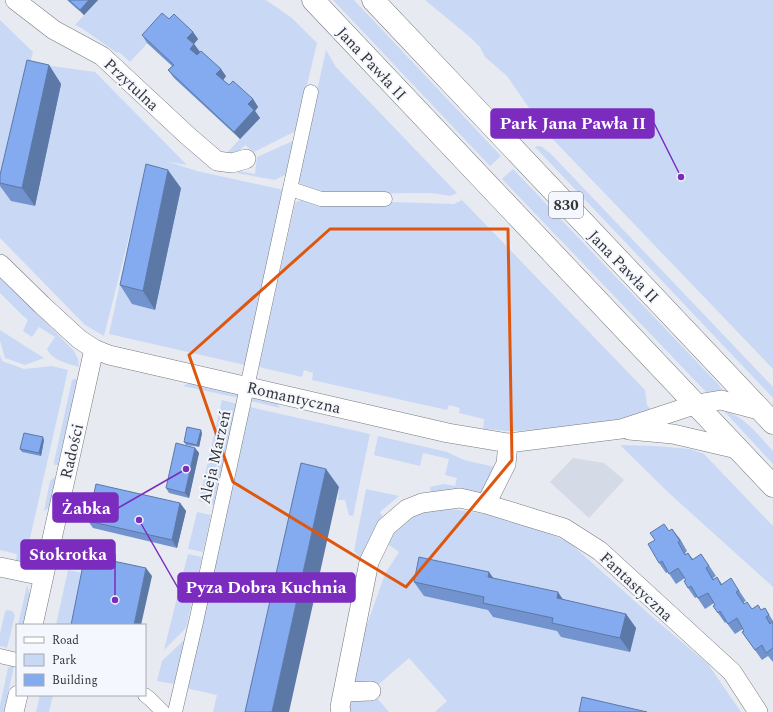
<svg xmlns="http://www.w3.org/2000/svg" width="773" height="712" font-family="Spectral,serif">
	<rect width="100%" height="100%" fill="#e7eaf0"/>
	<path fill="#d4dbe7" d="M573,458L604,463L624,480L589,518L550,482Z"/>
	<path fill="#c9d9f5" d="M98,0H266L292,18L317,43L296,131L254,152L245,145L233,158L227,153L259,118L222,82L226,76L203,63L168,21L130,62L119,52L117,53L83,29L75,25Z
		M333,0H354L501,156L490,166Z
		M425,0H773V369L545,131L507,76L485,57L480,47L471,38Z
		M0,20L33,52L30,63L95,72L187,165L169,162L197,171L284,190L245,365L109,334L137,205L104,336L85,325L0,238Z
		M326,50L336,67L457,193L450,196L431,193L320,194L296,186Z
		M295,140L289,173L275,180L237,173L239,171L255,174L257,157Z
		M538,146L542,147L551,154L773,387V398L535,147Z
		M513,169L718,384L725,393L708,394L502,179Z
		M303,199L454,204L462,200L645,390L647,405L651,410L627,419L542,430L508,431L483,429L484,419L459,413L460,408L449,405L447,410L312,380L313,373L304,370L302,377L259,367L295,203Z
		M0,275L74,351L78,359L79,367C67,363 53,361 47,349L55,337L39,327L32,337L23,331L28,320L22,315L0,293Z
		M0,330L44,358L25,365L5,358L0,341Z
		M0,355L2,361L24,369L52,366L68,370L24,565L15,563L17,554L0,550Z
		M74,379H78L58,465H55L54,462L72,380Z
		M189,383L240,392L239,398L183,386Z
		M251,397L276,401L280,408L251,401Z
		M222,400L237,404L214,505L199,501Z
		M250,407L370,434L353,516L349,515L345,500H338L339,487L262,712H213L217,695L186,688Z
		M724,411C745,416 759,436 773,451V464Z
		M378,436L447,452L464,460L495,467L489,489L477,495L431,493L430,487L443,484L455,486L457,478L445,475L449,459L423,453L420,466L374,455Z
		M620,445L655,446L690,449L704,454L773,526V587L670,494Z
		M53,478L56,479L50,507L44,511L50,481Z
		M366,489L399,496L380,512L384,519L361,558L354,551Z
		M437,509H452L491,515L527,523L570,543L658,622L708,664L741,712H435L447,701L409,658L371,691L389,712H341L343,692L385,574L399,552L386,543C400,523 413,513 437,509Z
		M197,512L211,515L203,552L188,549Z
		M188,554L202,557L186,628L164,650Z
		M68,570L88,574L78,625H56Z
		M27,585L30,595L23,625H18Z
		M7,610L12,611L15,615L7,648L0,646V634L5,612Z
		M185,639L174,684L157,681L162,661Z
		M11,666H14L4,712H0V705L8,668Z
		M40,695H53L49,712H36Z"/>
	<g fill="none" stroke-linecap="round" stroke-linejoin="round">
		<g stroke="#76797e" stroke-width="15">
			<path id="pedestrian" d="M291,189L321,199H385
				M0,656L17,660
				M145,695L150,699L163,712
				M175,712L196,622L311,92"/>
		</g>
		<g stroke="#76797e" stroke-width="20">
			<path id="minor" d="M15,0L54,30L102,56L188,136L217,161L232,163L246,159
				M0,264L42,305L79,339L94,349L109,355L448,433L508,443L621,429L697,404L721,400L759,410
				M629,430L673,434L737,449
				M486,504L506,464L508,443
				M0,567L43,576
				M33,625L94,349
				M343,692L371,691
				M14,712L18,695
				M341,712L340,707L369,562L386,527L407,509L422,503L460,498L486,504L564,528L600,551L732,672L758,712"/>
		</g>
		<g stroke="#76797e" stroke-width="23">
			<path id="primary" d="M313,0L773,486
				M373,0L773,423"/>
		</g>
		<use href="#pedestrian" stroke="#fff" stroke-width="14"/>
		<use href="#minor" stroke="#fff" stroke-width="19"/>
		<use href="#primary" stroke="#fff" stroke-width="22"/>
	</g>
	<path fill="#7293ce" d="M67,0H98L84,15Z
		M169,19L193,32L198,39L194,44L200,52L197,55L226,76L223,80L229,85L253,99L258,107L255,111L260,118L240,139L174,78L168,70L172,66L147,43L142,35Z
		M49,65L61,84L35,206L11,201L0,186V175Z
		M181,188L155,310L132,304L120,285Z
		M202,433L199,447L186,445L184,442Z
		M44,440L41,456L22,452L20,449Z
		M195,448L199,453L189,498L169,493L166,488Z
		M180,503L186,511L177,548L93,528L88,521Z
		M672,529L687,551L685,553L686,554L688,553L693,559L708,564L716,576L713,578L714,579L717,577L722,584L738,589L746,601L744,602V604L752,609L762,610L765,608L773,621V662L768,656L762,660L742,632L744,631L743,629L735,634L726,622L725,623L718,613L714,603L705,609L697,597L695,598L688,588L685,578L676,584L668,572L666,573L659,563L669,531Z
		M493,578L563,600L626,614L636,628L630,652L561,637L557,631L493,617L488,610L424,596L414,582Z"/>
	<path fill="#5c78a7" d="M89,0H98L84,15L80,10Z
		M193,32L198,39L192,46L187,38Z
		M194,44L200,52L195,57L190,49Z
		M49,65L61,84L35,206L22,188Z
		M221,69L226,76L222,82L216,74Z
		M253,99L258,107L255,111L260,118L240,139L234,132L248,104Z
		M168,170L181,188L155,310L143,291Z
		M201,430L202,433L199,447L197,445Z
		M43,437L44,440L41,456L39,453Z
		M195,448L199,453L189,498L185,493Z
		M326,469L339,487L289,712H272Z
		M180,503L186,511L177,548L172,540Z
		M672,529L680,539L687,551L680,541Z
		M146,568L152,576L141,625H134Z
		M489,572L499,586L488,577Z
		M558,592L568,607L557,598Z
		M626,614L636,628L630,652L620,638Z"/>
	<path fill="#84abef" stroke="#5c78a7" d="M69,0H89L80,10Z
		M162,13L169,19L174,14L193,32L187,38L194,44L190,49L197,55L201,51L221,69L216,74L229,85L233,81L253,99L248,104L254,110L234,132L168,70L174,65L142,35Z
		M27,60L49,65L22,188L0,183V175Z
		M146,164L168,170L143,291L120,285Z
		M187,427L201,430L197,445L184,442Z
		M24,433L43,437L39,453L20,449Z
		M176,443L195,448L185,493L166,488Z
		M301,463L326,469L272,712H245Z
		M96,484L180,503L172,540L88,521Z
		M664,524L669,531L672,529L680,541L678,542L685,555L688,553L692,560L701,554L709,566L706,568L713,580L717,577L721,585L731,578L739,591L736,592L744,604L747,602L752,609L758,605L761,610L765,608L769,615L766,617L770,624L772,622L773,624V648L766,653L762,645L755,650L742,632L744,631L737,618L728,624L720,611L718,613L713,606L715,605L708,593L698,598L691,586L688,588L684,581L686,580L678,568L669,574L662,561L659,563L648,544L655,540L650,533Z
		M85,555L146,568L134,625H71Z
		M419,557L489,572L488,577L558,592L557,598L626,614L620,638L552,623L553,618L483,603L484,597L414,582Z
		M582,697L647,712H579Z"/>
	<path fill="none" stroke="#df570e" stroke-width="3" stroke-linejoin="round" d="M330,229H508L512,460L406,587L233,482L189,355Z"/>
	<g text-anchor="middle" stroke-width="4" stroke-linejoin="round" paint-order="stroke">
		<rect fill="#f4f7fd" stroke="#6e7073" stroke-width="1" x="549" y="192" width="34" height="26" rx="3"/>
		<g font-size="15" font-weight="bold" fill="#353638">
			<text x="566" y="210">830</text>
		</g>
		<g font-size="16" fill="#353638" stroke="#f4f7fd">
			<text transform="translate(372 63) rotate(47)" y="6">Jana Pawła II</text>
			<text transform="translate(132 84) rotate(43)" y="6">Przytulna</text>
			<text transform="translate(624 266) rotate(46)" y="6">Jana Pawła II</text>
			<text transform="translate(294 397) rotate(13)" y="6">Romantyczna</text>
			<text transform="translate(71 451) rotate(-77)" y="6">Radości</text>
			<text transform="translate(214 457) rotate(-77)" y="6">Aleja Marzeń</text>
			<text transform="translate(637 586) rotate(43)" y="6">Fantastyczna</text>
		</g>
	</g>
	<path fill="none" stroke="#7b2cbf" stroke-width="1.5" d="M681 177L654 123M186 469L118 508M115 600L115 554M139 520L178 588"/>
	<g fill="#7b2cbf" stroke="#f4f7fd" stroke-width="1.5">
		<circle cx="681" cy="177" r="4"/>
		<circle cx="186" cy="469" r="4"/>
		<circle cx="115" cy="600" r="4"/>
		<circle cx="139" cy="520" r="4"/>
	</g>
	<g fill="#7b2cbf" stroke="#7b2cbf" stroke-width="1.5">
		<rect x="491" y="109" width="163" height="29" rx="4"/>
		<rect x="53" y="493" width="65" height="29" rx="4"/>
		<rect x="21" y="540" width="94" height="29" rx="4"/>
		<rect x="178" y="573" width="177" height="29" rx="4"/>
	</g>
	<g font-size="17" text-anchor="middle" font-weight="bold" fill="#fff">
		<text x="573" y="129">Park Jana Pawła II</text>
		<text x="86" y="514">Żabka</text>
		<text x="68" y="560">Stokrotka</text>
		<text x="266" y="593">Pyza Dobra Kuchnia</text>
	</g>
	<rect x="16" y="624" width="130" height="72" fill="#f4f7fd" stroke="#a8aaae"/>
	<rect x="24" y="637" width="20" height="6" fill="#ffffff" stroke="#a8aaae"/>
	<text x="52" y="644" font-size="12" fill="#353638">Road</text>
	<rect x="24" y="654" width="20" height="12" fill="#c9d9f5" stroke="#a8aaae"/>
	<text x="52" y="664" font-size="12" fill="#353638">Park</text>
	<rect x="24" y="674" width="20" height="12" fill="#84abef" stroke="#a8aaae"/>
	<text x="52" y="684" font-size="12" fill="#353638">Building</text>
</svg>
